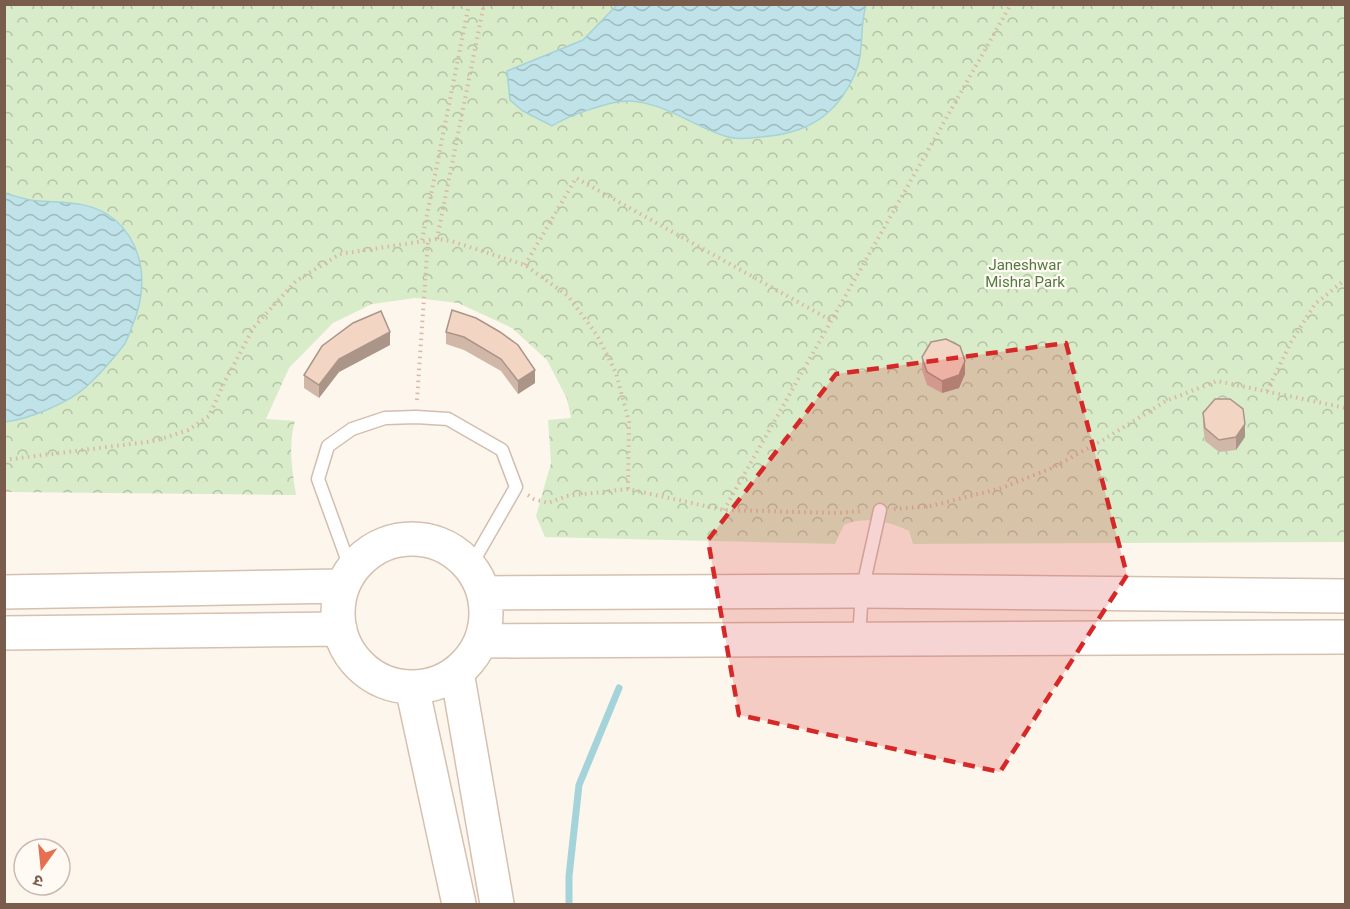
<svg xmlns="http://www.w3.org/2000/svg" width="1350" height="909" font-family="Roboto,'Noto Sans Devanagari',sans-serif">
	<defs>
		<pattern id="park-crowns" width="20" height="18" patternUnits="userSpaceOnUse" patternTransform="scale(1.5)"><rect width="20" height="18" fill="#d8ecc9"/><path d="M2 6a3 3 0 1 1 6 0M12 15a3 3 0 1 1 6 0" fill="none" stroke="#b4c2a5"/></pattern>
		<pattern id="water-waves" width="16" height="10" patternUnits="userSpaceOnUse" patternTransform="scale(1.5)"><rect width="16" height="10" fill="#bfe3e8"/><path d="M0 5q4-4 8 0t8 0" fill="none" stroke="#a0bbbe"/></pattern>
	</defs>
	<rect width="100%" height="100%" fill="#fdf6ec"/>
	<path fill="url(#park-crowns)" d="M5,5H1345V542L913,544L909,531C888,521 865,516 844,525L835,544L545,537L536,516L551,463L548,420L571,418L567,399L547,360L512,328L458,303L415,298L372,304L333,323L289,368L266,419L295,421C288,445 292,470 296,495L5,492Z"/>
	<path fill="url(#water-waves)" stroke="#a5d3da" stroke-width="1.5" d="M617,5V4L866,5C859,28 865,53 854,76C835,118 804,134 760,137C750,138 738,140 728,137C694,127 666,103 630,101C612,100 567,116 552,126L523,111L510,100L507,71L583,40Z
		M4,193C16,196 28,201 40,201C67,203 91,201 114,219C145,245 148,288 133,324C130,331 128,339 124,345C113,359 100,374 87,386C69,403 29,419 5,422Z"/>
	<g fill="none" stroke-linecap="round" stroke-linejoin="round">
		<path stroke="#a5d3da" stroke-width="7" d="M569,904V876L579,785L619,688"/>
		<g stroke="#d1beb0" stroke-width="15">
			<path id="lane" d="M351,570L318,479L328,446L352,429L385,418L416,417L448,419L502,450L516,487L470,567
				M859,638L862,591L880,510"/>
		</g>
		<g stroke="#d6c0b0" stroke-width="36">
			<path id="secondary" d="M338 613a74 74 0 1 1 148 0a74 74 0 1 1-148 0Z
				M4,592L342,586
				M484,593L862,591L1346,596
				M4,633L340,629
				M481,641L1346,637
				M457,672L497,904
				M412,687L459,904"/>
		</g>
		<path stroke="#d9b8a5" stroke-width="4" stroke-dasharray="1.5 4.5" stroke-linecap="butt" d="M437,239L484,4
			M422,240L469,4
			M525,265L576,178L832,321
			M1267,391L1291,342L1315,304L1346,279
			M417,400L428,239
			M4,460L155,441L188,430L209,416L225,381L254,327L296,281L340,254L437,239L451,241L525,265L568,296L597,335L616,373L629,422L628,489
			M528,495L534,499L548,503L567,496L628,489L724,510L838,513L863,511
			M894,509L931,506L1002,488L1052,468L1103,440L1166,401L1217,381L1346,408
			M724,510L1011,4"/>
		<use href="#lane" stroke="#fff" stroke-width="12"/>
		<use href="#secondary" stroke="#fff" stroke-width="33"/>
	</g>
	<path fill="#d1b7a8" d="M446,332H500L535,383L518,394L501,371L464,350L446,344Z
		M390,345L339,372L319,398L304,388V375Z
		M922,357L965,374L959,388L942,393L927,385L922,370Z
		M1203,413L1245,437L1236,450L1219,452L1205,441L1203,426Z"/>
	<path fill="#aa9588" d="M390,332V345L339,372L319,398V385L339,359Z
		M965,361V374L959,388L942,393V381Z
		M535,370V383L518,394V381Z
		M1245,424V437L1236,450V437Z"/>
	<path fill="#f3d5c3" stroke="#aa9588" stroke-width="1.5" d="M452,310L476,318L500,332L518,345L535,370L518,381L501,359L464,337L446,332Z
		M381,311L390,332L339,359L319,385L304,375L322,346L353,323Z
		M946,339L960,346L965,361L959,375L942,381L927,372L922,357L931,342Z
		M1215,399H1230L1243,409L1245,424L1236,437L1219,440L1205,428L1203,413Z"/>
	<path fill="#d62828" fill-opacity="0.2" stroke="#d62828" stroke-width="4.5" stroke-dasharray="12 8" stroke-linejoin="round" d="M1066,343L1127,575L1000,772L739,715L708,540L836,374Z"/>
	<g text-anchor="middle" stroke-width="4.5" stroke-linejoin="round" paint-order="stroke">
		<g font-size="15" fill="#537a41" stroke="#fffaf3">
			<text x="1025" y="270">Janeshwar<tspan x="1025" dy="17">Mishra Park</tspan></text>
		</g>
	</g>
	<rect width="1350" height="909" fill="none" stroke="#7a5c4d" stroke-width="12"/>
	<g transform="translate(42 867) rotate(195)"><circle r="28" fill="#fffaf3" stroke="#cabbb1" stroke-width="1.5"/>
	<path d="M0-4.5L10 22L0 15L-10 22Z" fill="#e76f51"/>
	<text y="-9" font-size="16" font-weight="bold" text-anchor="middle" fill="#7a5c4d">उ</text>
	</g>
</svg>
